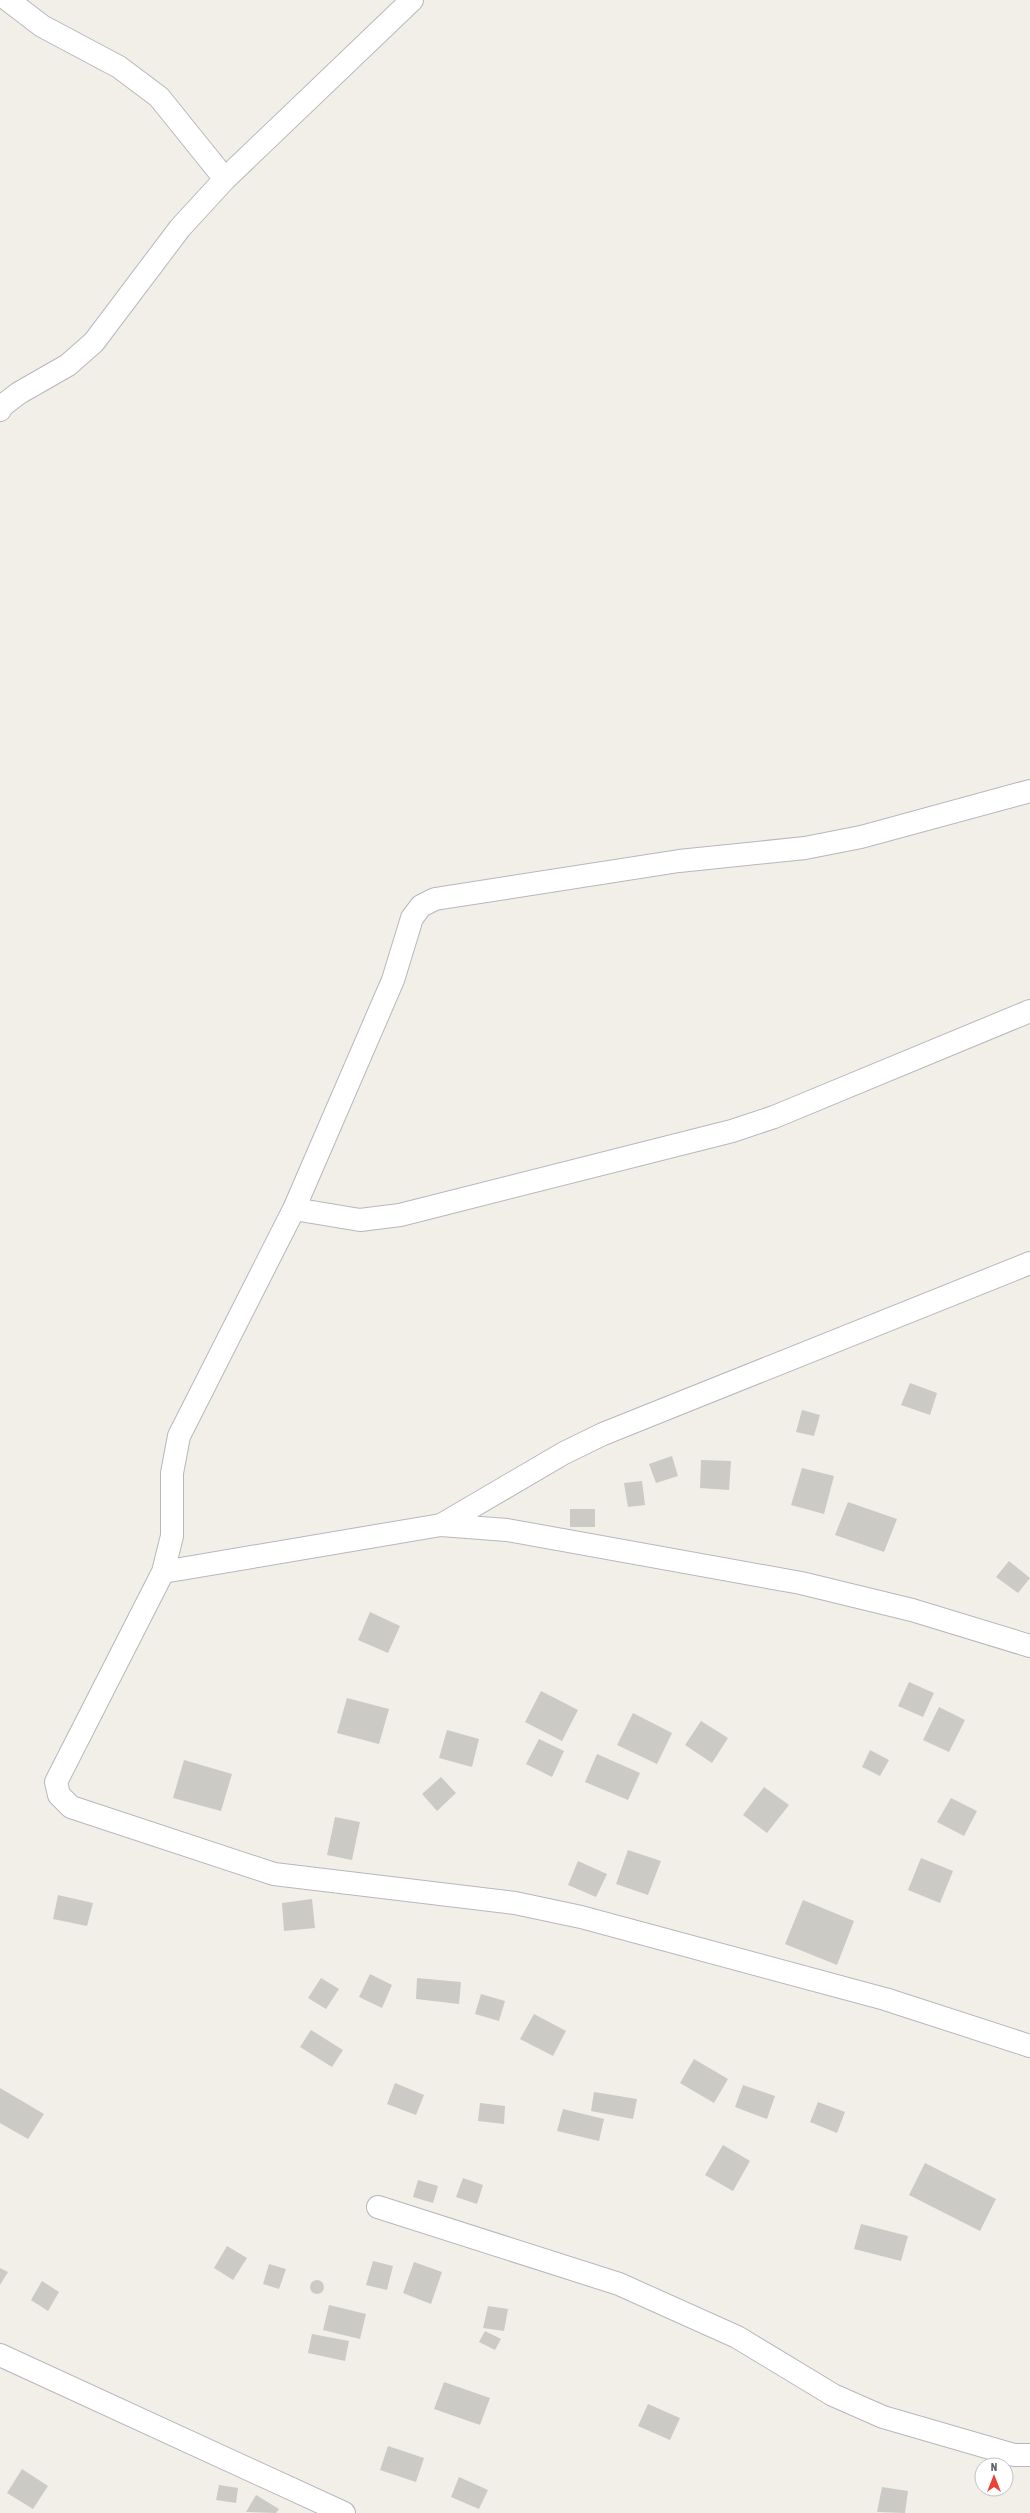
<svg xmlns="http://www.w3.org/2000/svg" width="1030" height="2513" font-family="'Asap Condensed',sans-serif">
	<rect width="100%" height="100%" fill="#f1efe8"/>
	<path fill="#cccac5" d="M910,1383L937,1393L930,1415L901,1405Z
		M802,1410L820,1415L814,1436L796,1432Z
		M672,1456L678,1476L656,1483L649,1464Z
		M701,1460L731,1461L729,1490L700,1488Z
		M802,1468L834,1476L824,1514L791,1505Z
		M642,1481L645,1505L628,1507L624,1483Z
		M848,1502L897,1519L884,1552L835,1535Z
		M570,1509H595V1527H570Z
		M1009,1561L1030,1578L1018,1593L996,1577Z
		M370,1612L400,1626L388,1653L358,1640Z
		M909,1682L934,1693L923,1717L898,1706Z
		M541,1691L578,1710L562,1741L525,1722Z
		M347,1698L389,1709L379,1744L337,1733Z
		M939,1707L965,1720L949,1752L923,1740Z
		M633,1713L672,1733L657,1764L617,1745Z
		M701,1721L728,1738L712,1763L685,1745Z
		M447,1730L479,1739L472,1767L439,1758Z
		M539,1739L564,1751L552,1777L526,1764Z
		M870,1750L889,1760L880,1776L862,1767Z
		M597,1754L640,1773L628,1800L585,1782Z
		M184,1760L232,1774L221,1811L173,1798Z
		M441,1777L456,1793L437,1811L422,1794Z
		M764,1787L789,1805L767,1833L743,1815Z
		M951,1798L977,1811L964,1836L937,1822Z
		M335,1817L360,1822L352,1860L327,1855Z
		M628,1850L661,1861L648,1895L616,1884Z
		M921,1858L953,1871L940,1903L908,1890Z
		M578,1861L607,1874L596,1897L568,1885Z
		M58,1895L93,1903L87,1926L53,1919Z
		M312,1899L315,1928L284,1931L282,1903Z
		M803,1900L854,1921L837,1965L785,1944Z
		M370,1974L392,1985L382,2008L359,1997Z
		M321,1978L339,1989L326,2009L308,1998Z
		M417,1978L461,1982L459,2004L416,1999Z
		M481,1994L505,2001L499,2021L475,2014Z
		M534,2014L566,2031L553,2056L520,2039Z
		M311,2030L343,2050L332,2067L300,2047Z
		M694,2059L728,2079L714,2103L680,2083Z
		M395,2083L424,2095L416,2115L387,2104Z
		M743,2085L775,2096L767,2119L735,2107Z
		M0,2088L44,2114L28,2139L0,2123Z
		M594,2092L637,2099L633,2119L591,2111Z
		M818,2102L845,2112L837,2133L810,2122Z
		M480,2103L505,2106L504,2124L478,2121Z
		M563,2109L604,2119L599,2141L557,2131Z
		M723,2145L750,2161L733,2191L705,2175Z
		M925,2163L996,2199L980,2231L909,2195Z
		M463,2178L483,2185L477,2204L456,2197Z
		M418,2180L438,2186L433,2203L413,2197Z
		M861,2224L908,2236L901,2261L854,2249Z
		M227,2246L247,2258L233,2280L214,2268Z
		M373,2261L393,2266L387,2290L366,2285Z
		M414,2262L442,2272L431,2304L403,2293Z
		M269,2264L286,2269L279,2289L263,2284Z
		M0,2268L8,2272L0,2285Z
		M310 2287a7 7 0 1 1 14 0a7 7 0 1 1-14 0Z
		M42,2281L59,2292L48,2311L31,2300Z
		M329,2305L366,2314L360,2339L323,2330Z
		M488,2306L508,2309L504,2331L483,2328Z
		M485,2331L501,2339L495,2350L479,2342Z
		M312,2334L349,2341L345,2361L308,2353Z
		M444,2382L490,2398L480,2425L434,2409Z
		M648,2404L680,2418L670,2440L638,2426Z
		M388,2446L424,2458L416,2482L380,2470Z
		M22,2469L48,2486L33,2509L7,2493Z
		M459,2477L488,2490L479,2509L451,2497Z
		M219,2485L238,2488L236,2503L216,2500Z
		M882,2487L908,2491L905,2513L877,2512Z
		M256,2495L279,2509L276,2513L246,2512Z"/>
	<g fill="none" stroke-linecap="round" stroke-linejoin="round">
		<g stroke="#b5b8bc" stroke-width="24">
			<path id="minor" d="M8,0L42,26L119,67L159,97L225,179
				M0,410L2,406L19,393L68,365L94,342L180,228L225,179L412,0
				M1030,791L861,837L805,848L679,861L435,899L421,906L412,918L393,980L294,1209L179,1436L172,1473V1536L163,1572L56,1782L59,1795L71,1807L274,1874L515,1903L581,1917L885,1999L1030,2046
				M294,1209L360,1220L400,1215L732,1131L774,1117L1030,1011
				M441,1525L564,1453L603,1434L1030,1263
				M163,1572L441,1525L507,1530L801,1583L912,1610L1030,1646
				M378,2207L619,2284L737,2337L833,2395L883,2417L1014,2455H1030
				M0,2355L344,2513"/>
		</g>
		<use href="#minor" stroke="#fff" stroke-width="22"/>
	</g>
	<g transform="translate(994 2477)"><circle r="19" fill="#ffffff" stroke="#bfc1c3"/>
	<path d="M0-3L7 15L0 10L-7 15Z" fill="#ea4335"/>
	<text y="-6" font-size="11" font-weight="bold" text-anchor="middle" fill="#5f6368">N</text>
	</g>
</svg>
